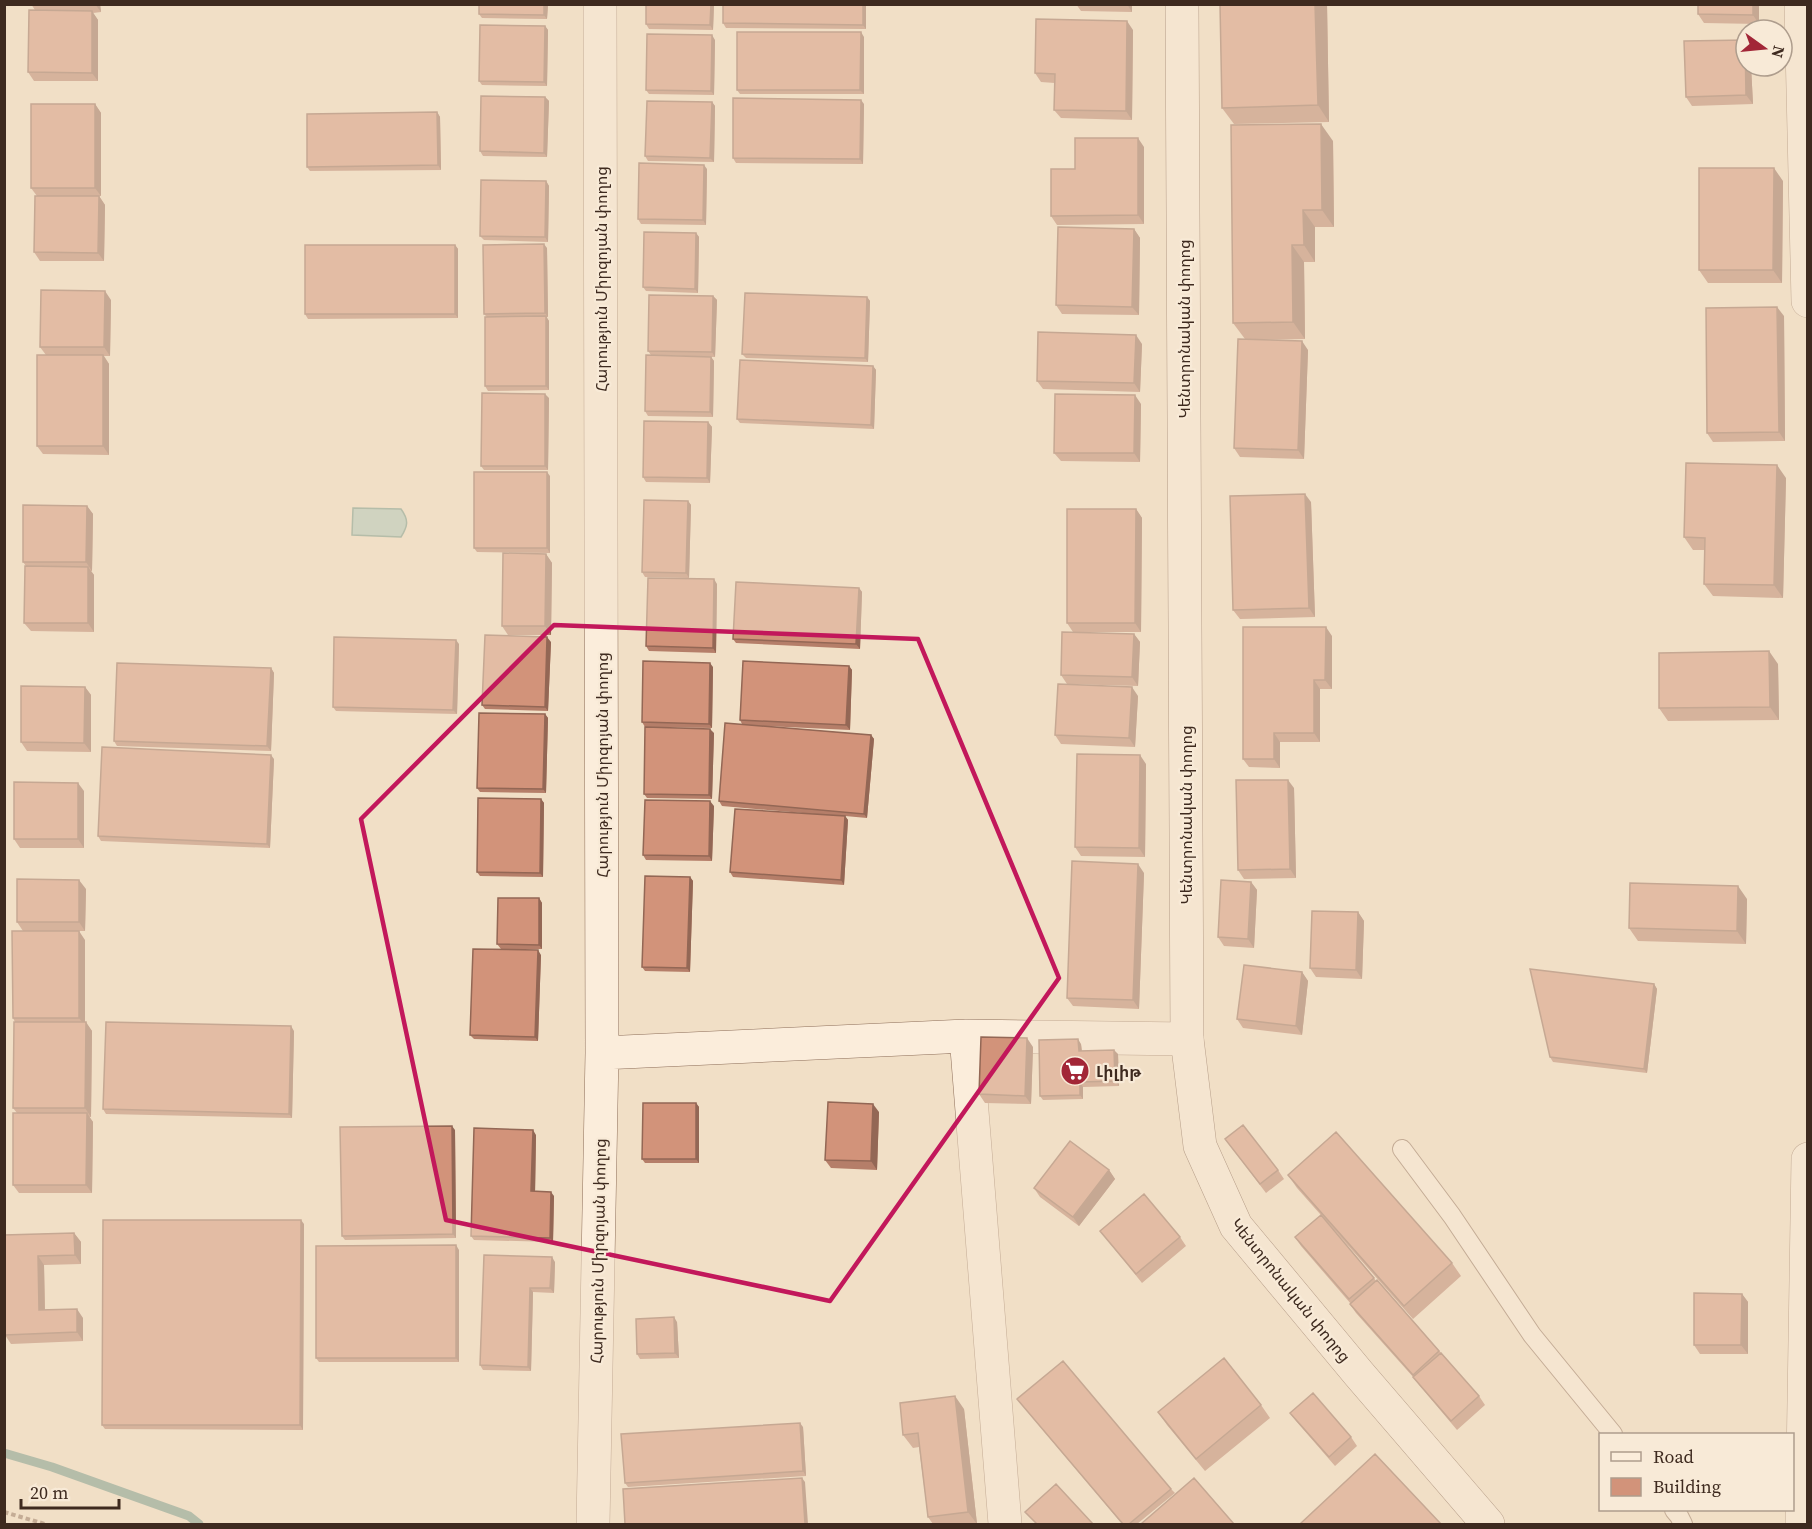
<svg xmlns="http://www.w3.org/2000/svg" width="1812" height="1529" font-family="'Source Serif 4','Noto Sans Armenian',serif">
	<rect width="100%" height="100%" fill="#f1dfc6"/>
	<path fill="#a8c5b8" stroke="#6e9485" stroke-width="1.5" d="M353,508L401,509C409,520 408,526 401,537L352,535Z"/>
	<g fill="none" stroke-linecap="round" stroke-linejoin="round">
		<path stroke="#6e9485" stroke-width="9" d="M4,1453L52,1467L189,1516L199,1524"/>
		<g stroke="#8e6f5a" stroke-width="20">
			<path id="lane" d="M1402,1149L1452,1216L1532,1335L1613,1434
				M1674,1510L1679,1516L1683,1524"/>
		</g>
		<g stroke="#8e6f5a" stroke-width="34">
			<path id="street" d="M1801,4L1808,301
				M966,1036L1005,1524
				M602,1053L966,1036L1187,1039
				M593,1524L602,1053L600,4
				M1802,1524L1808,1159"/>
		</g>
		<g stroke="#70503d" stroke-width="34">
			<path id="secondary" d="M1182,4L1187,1039L1200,1146L1236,1226L1359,1374L1488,1524"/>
		</g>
		<path stroke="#8e6f5a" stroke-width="4" stroke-dasharray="4.5 3" stroke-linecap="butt" d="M4,1512L45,1524"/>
		<use href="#lane" stroke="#fbeddb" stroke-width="18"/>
		<use href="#street" stroke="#fbeddb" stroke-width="33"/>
		<use href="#secondary" stroke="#fbeddb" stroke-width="33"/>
	</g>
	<path fill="#b57e69" d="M31,4H100L101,12L93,13L98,20V81H34L28,72L35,10Z
		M548,4L547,19L482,18L479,14Z
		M714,4L713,30L649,29L646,24Z
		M723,4H866V29L726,28L723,23Z
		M1076,4H1132V12L1081,11Z
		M1220,4H1327L1329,122L1234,124L1222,108Z
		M1698,4H1759V24L1704,23L1698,14Z
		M545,26L548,30L547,86L482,85L479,81Z
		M1133,30L1132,120L1061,118L1054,110L1055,83L1041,82L1035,73Z
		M864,37V94H740L737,90Z
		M715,40L714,95L649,94L646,90Z
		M1745,40L1746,42V66H1751L1753,104L1692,106L1686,97Z
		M545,97L549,101L547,157L483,156L480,151Z
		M712,102L715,106L714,162L648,161L645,156Z
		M95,104L101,113V196H99L105,205L104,261H40L34,252L37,196L31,188Z
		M864,104L863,164L736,163L733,158Z
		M437,112L440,117L441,170L310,171L307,167Z
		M1333,141L1334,227H1315V262H1304L1305,339L1251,340L1308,350L1304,459L1240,457L1234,448L1245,339L1233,323Z
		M1144,147V224L1057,225L1051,216L1075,169Z
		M707,169L706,225L641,224L638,219Z
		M546,181L549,186L548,242L484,240L480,236Z
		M1783,181L1782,283H1708L1699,270Z
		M1134,229L1140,238L1139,315L1062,314L1056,305Z
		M696,233L699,237L698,293L646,291L643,287Z
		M455,245L458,249V318L308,319L305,314Z
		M547,248L548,317H546L549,321V390L488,391L485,386L487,317L484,314Z
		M713,296L717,300L715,357L651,355L648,351Z
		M867,297L870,301L868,362L746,358L742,354Z
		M111,300L110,356H104L109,364V455L43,454L37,446L46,355L40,347Z
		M1784,316L1785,441L1713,442L1707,433Z
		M1142,344L1140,392L1043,389L1037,381Z
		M711,357L714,361L713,417L648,416L645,411Z
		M873,366L876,370L874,429L740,423L737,419Z
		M549,398L548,470H484L481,466Z
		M1141,404L1140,462L1061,461L1054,453Z
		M708,422L712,427L710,483L646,482L643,477Z
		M550,476V553L477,552L474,548Z
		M1786,478L1783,598L1713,596L1704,584L1705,550H1693L1684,537Z
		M688,501L691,505L689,578L645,577L642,572Z
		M1311,502L1315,617L1240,619L1233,610Z
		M87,506L93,514L92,571H91L94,575V632L31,631L24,623L26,566L23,562Z
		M1136,509L1142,518L1141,632H1073L1067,623Z
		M546,554L552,563L551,635H508L502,626Z
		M717,584L716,653L649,651L646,646Z
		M859,588L862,592L860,649L736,643L733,639Z
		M1134,634L1140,642L1138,686L1067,684L1061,675Z
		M1332,636V689H1320V742H1280V768L1249,767L1243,759Z
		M551,642L548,711L485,709L482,705Z
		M459,644L457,714L336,711L333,707Z
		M1778,664L1779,720L1668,721L1659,708Z
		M849,666L852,670L850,730L765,726L871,735L874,739L867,818L845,816L848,820L844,885L733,877L730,872L826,815L722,806L719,801L742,724L740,720Z
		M713,667L712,728L645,727L642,722Z
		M271,668L274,673L271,751L117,746L114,741Z
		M85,687L91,695V752L27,751L21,742Z
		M1138,696L1135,747L1061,744L1055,735Z
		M545,714L548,718L546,793L480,792L477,788Z
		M714,733L712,799L647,798L644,794Z
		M274,759L270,848L101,841L98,836Z
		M1146,764L1145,857L1081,856L1075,847Z
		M1294,788L1296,878L1244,879L1238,870Z
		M84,791V848H20L14,839Z
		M541,799L544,803L543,877L480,876L477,872Z
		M714,806L712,861L646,860L643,855Z
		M1144,873L1139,1009L1073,1006L1067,998Z
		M690,877L693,881L690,972L645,971L642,967Z
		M1251,882L1257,890L1254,948L1224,946L1218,937Z
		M86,889L85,931H23L17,922Z
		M539,898L542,903V949H501L497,944Z
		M1747,899L1746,944L1638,941L1629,928Z
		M1358,912L1364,921L1362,979L1316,977L1310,968Z
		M85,940V1022L92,1031L91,1117H89L93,1122L92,1193H19L13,1185L17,1113L13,1108L15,1022L13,1018Z
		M541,955L538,1041L474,1039L470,1035Z
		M1302,972L1308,981L1302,1035L1243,1028L1237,1019Z
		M1654,984L1657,989L1647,1073L1553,1062L1550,1057Z
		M294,1031L292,1118L106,1114L103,1109Z
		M1081,1044L1082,1051L1118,1054L1119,1086L1083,1087V1099L1043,1100L1040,1096Z
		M1033,1047L1031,1104L985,1103L979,1094Z
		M696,1103L699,1107V1163H645L642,1159Z
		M879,1112L877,1170L831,1168L825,1160Z
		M455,1130L456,1238L345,1240L342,1236Z
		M536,1135L535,1191L554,1196L553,1242L474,1240L471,1236Z
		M1225,1139L1278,1170L1284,1179L1266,1193Z
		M1109,1170L1115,1179L1079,1226L1040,1197L1034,1188Z
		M1288,1175L1452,1263L1461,1276L1413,1319L1297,1188Z
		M304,1224L303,1430L105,1429L102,1425Z
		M1100,1231L1180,1237L1186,1246L1142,1283Z
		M74,1233L81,1242V1264L44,1265L45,1310L83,1318V1341L11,1344L5,1335L4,1235Z
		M1295,1237L1374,1278L1376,1281L1377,1280L1479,1396L1485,1405L1457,1430L1420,1386L1414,1378L1356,1313L1350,1304H1351L1301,1246Z
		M459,1250V1362H319L316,1358Z
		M484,1255L555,1262L554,1293L533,1292L531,1371L483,1370L480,1365Z
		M1742,1294L1748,1302V1354H1700L1694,1345Z
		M677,1322L679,1358L640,1359L637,1354Z
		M1017,1399L1171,1489L1175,1493L1137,1524H1122Z
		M1261,1405L1270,1418L1205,1471L1167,1425L1158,1412Z
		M964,1409L977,1524H933L928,1517L919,1447L913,1448L903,1435Z
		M1290,1413L1351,1437L1357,1446L1335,1466L1296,1421Z
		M803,1427L806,1476L628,1487L625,1483Z"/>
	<path fill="#936755" d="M95,4H100L101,12Z
		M544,4H548L547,19L544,15Z
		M711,4H714L713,30L710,25Z
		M863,4H866V29L863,25Z
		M1127,4H1132V12Z
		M1315,4H1327L1329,122L1318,105Z
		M1753,4H1759V24L1753,15Z
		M92,11L98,20V81L92,73Z
		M1127,21L1133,30L1132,120L1126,111Z
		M545,26L548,30L547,86L544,82Z
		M861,32L864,37V94L860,90Z
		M712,35L715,40L714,95L711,91Z
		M1745,40L1746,42V66H1751L1753,104L1746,95Z
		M545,97L549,101L547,157L544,153Z
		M861,100L864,104L863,164L860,159Z
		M712,102L715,106L714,162L710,158Z
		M95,104L101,113V196L95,188Z
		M437,112L440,117L441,170L438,165Z
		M1321,124L1333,141L1334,227L1322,210Z
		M1138,138L1144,147V224L1138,215Z
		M704,165L707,169L706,225L703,220Z
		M1774,168L1783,181L1782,283L1773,270Z
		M546,181L549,186L548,242L545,237Z
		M99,196L105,205L104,261L98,253Z
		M1303,210L1315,227V262L1304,245Z
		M1134,229L1140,238L1139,315L1132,307Z
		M696,233L699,237L698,293L695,289Z
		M544,244L547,248L548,317L545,313Z
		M455,245L458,249V318L455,314Z
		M1292,245L1304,262L1305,339L1293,322Z
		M105,291L111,300L110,356L104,347Z
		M713,296L717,300L715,357L712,352Z
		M867,297L870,301L868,362L865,358Z
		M1777,307L1784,316L1785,441L1779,432Z
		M546,316L549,321V390L546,386Z
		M1136,335L1142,344L1140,392L1134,383Z
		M1302,341L1308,350L1304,459L1298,450Z
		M103,355L109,364V455L103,446Z
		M711,357L714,361L713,417L710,412Z
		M873,366L876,370L874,429L871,425Z
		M545,394L549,398L548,470L545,466Z
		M1135,395L1141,404L1140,462L1134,453Z
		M708,422L712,427L710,483L707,478Z
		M1777,465L1786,478L1783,598L1774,585Z
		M547,472L550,476V553L547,548Z
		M1305,494L1311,502L1315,617L1309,608Z
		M688,501L691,505L689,578L686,573Z
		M87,506L93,514L92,571L86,562Z
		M1136,509L1142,518L1141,632L1135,623Z
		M546,554L552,563L551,635L545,626Z
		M88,567L94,575V632L88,623Z
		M714,579L717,584L716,653L713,648Z
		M859,588L862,592L860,649L856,644Z
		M1326,627L1332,636V689L1325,680Z
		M1134,634L1140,642L1138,686L1132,677Z
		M547,637L551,642L548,711L545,707Z
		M456,640L459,644L457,714L453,710Z
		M1769,651L1778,664L1779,720L1770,707Z
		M710,663L713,667L712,728L709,724Z
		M849,666L852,670L850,730L846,725Z
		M271,668L274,673L271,751L267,746Z
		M1314,680L1320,689V742L1314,733Z
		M85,687L91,695V752L84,743Z
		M1132,687L1138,696L1135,747L1129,738Z
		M545,714L548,718L546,793L543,789Z
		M710,729L714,733L712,799L709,795Z
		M1274,733L1280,742V768L1274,759Z
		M871,735L874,739L867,818L864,814Z
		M271,755L274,759L270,848L267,844Z
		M1140,755L1146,764L1145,857L1139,848Z
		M1288,780L1294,788L1296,878L1290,869Z
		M78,783L84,791V848L78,839Z
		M541,799L544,803L543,877L540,873Z
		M710,801L714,806L712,861L709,856Z
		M845,816L848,820L844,885L841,880Z
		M1138,864L1144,873L1139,1009L1133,1000Z
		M690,877L693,881L690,972L687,968Z
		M79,880L86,889L85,931L79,922Z
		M1251,882L1257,890L1254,948L1248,939Z
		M1738,886L1747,899L1746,944L1737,931Z
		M539,898L542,903V949L539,945Z
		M1358,912L1364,921L1362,979L1356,970Z
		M79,931L85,940V1026L79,1018Z
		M538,950L541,955L538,1041L535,1037Z
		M1302,972L1308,981L1302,1035L1296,1026Z
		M1654,984L1657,989L1647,1073L1644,1069Z
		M86,1022L92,1031L91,1117L85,1108Z
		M291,1026L294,1031L292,1118L289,1114Z
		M1027,1038L1033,1047L1031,1104L1025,1096Z
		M1078,1039L1081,1044L1082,1055L1079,1051Z
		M1114,1050L1118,1054L1119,1086L1115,1081Z
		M1080,1082L1083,1087V1099L1080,1095Z
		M696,1103L699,1107V1163L696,1159Z
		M873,1104L879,1112L877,1170L871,1161Z
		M87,1113L93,1122L92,1193L86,1185Z
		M452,1126L455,1130L456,1238L453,1234Z
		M533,1130L536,1135L535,1196L531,1191Z
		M1109,1170L1115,1179L1079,1226L1073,1217Z
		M551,1192L554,1196L553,1242L550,1238Z
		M301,1220L304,1224L303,1430L300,1425Z
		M74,1233L81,1242V1264L75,1255Z
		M456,1245L459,1250V1362L456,1358Z
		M38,1256L44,1265L45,1319L39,1310Z
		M552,1257L555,1262L554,1293L550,1288Z
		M530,1288L533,1292L531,1371L528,1367Z
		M1742,1294L1748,1302V1354L1741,1345Z
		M77,1309L83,1318V1341L77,1332Z
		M674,1317L677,1322L679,1358L675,1353Z
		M955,1396L964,1409L977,1524L968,1512Z
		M800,1423L803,1427L806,1476L803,1471Z
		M802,1478L805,1482L808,1524H805Z"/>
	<path fill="#d2937a" stroke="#936755" stroke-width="1.5" d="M479,4H544V15L479,14Z
		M646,4H711L710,25L646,24Z
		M723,4H863V25L723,23Z
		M1220,4H1315L1318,105L1222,108Z
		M1698,4H1753V15L1698,14Z
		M29,10L92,11V73L28,72Z
		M1036,19L1127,21L1126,111L1054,110L1055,74L1035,73Z
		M480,25L545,26L544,82L479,81Z
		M737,32H861L860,90H737Z
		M647,34L712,35L711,91L646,90Z
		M1745,40L1746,95L1686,97L1684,41Z
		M481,96L545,97L544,153L480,151Z
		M733,98L861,100L860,159L733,158Z
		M647,101L712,102L710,158L645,156Z
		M31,104H95V188H31Z
		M437,112L438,165L307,167V114Z
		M1321,124L1322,210H1303L1304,245H1292L1293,322L1233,323L1231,125Z
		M1075,138H1138V215L1051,216V169H1075Z
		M639,163L704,165L703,220L638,219Z
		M1699,168H1774L1773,270H1699Z
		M481,180L546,181L545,237L480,236Z
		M35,196H99L98,253L34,252Z
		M1058,227L1134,229L1132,307L1056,305Z
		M644,232L696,233L695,289L643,287Z
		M544,244L545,313L484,314L483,245Z
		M305,245H455V314H305Z
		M41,290L105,291L104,347H40Z
		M745,293L867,297L865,358L742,354Z
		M649,295L713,296L712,352L648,351Z
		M1777,307L1779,432L1707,433L1706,308Z
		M546,316V386H485V317Z
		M1038,332L1136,335L1134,383L1037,381Z
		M1238,339L1302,341L1298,450L1234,448Z
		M37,355H103V446H37Z
		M646,355L711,357L710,412L645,411Z
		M740,360L873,366L871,425L737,419Z
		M482,393L545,394V466H481Z
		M1055,394L1135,395L1134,453H1054Z
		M644,421L708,422L707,478L643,477Z
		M1686,463L1777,465L1774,585L1704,584L1705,538L1684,537Z
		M474,472H547V548H474Z
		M1305,494L1309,608L1233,610L1230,496Z
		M644,500L688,501L686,573L642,572Z
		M23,505L87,506L86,562H23Z
		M1067,509H1136L1135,623H1067Z
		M503,553L546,554L545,626H502Z
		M25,566L88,567V623H24Z
		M648,578L714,579L713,648L646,646Z
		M736,582L859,588L856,644L733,639Z
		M1243,627H1326L1325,680H1314V733H1274V759H1243Z
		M1062,632L1134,634L1132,677L1061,675Z
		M485,635L547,637L545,707L482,705Z
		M334,637L456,640L453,710L333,707Z
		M1769,651L1770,707L1659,708V653Z
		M643,661L710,663L709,724L642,722Z
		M743,661L849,666L846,725L740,720Z
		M117,663L271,668L267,746L114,741Z
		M1058,684L1132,687L1129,738L1055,735Z
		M21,686L85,687L84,743L21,742Z
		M479,713L545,714L543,789L477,788Z
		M725,723L871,735L864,814L719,801Z
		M645,727L710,729L709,795L644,794Z
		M102,747L271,755L267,844L98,836Z
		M1077,754L1140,755L1139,848L1075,847Z
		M1236,780H1288L1290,869L1238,870Z
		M14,782L78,783V839H14Z
		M478,798L541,799L540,873L477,872Z
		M645,800L710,801L709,856L643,855Z
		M735,809L845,816L841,880L730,872Z
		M1072,861L1138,864L1133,1000L1067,998Z
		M645,876L690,877L687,968L642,967Z
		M17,879L79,880V922H17Z
		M1221,880L1251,882L1248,939L1218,937Z
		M1630,883L1738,886L1737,931L1629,928Z
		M498,898H539V945L497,944Z
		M1312,911L1358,912L1356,970L1310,968Z
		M12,931H79V1018H13Z
		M473,949L538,950L535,1037L470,1035Z
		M1244,965L1302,972L1296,1026L1237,1019Z
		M1530,969L1654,984L1644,1069L1550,1057Z
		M14,1022H86L85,1108H13Z
		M106,1022L291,1026L289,1114L103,1109Z
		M981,1037L1027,1038L1025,1096L979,1094Z
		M1078,1039L1079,1051L1114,1050L1115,1081L1080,1082V1095L1040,1096L1039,1040Z
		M828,1102L873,1104L871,1161L825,1160Z
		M643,1103H696V1159H642Z
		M13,1113H87L86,1185H13Z
		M1243,1125L1278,1170L1260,1184L1225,1139Z
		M452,1126L453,1234L342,1236L340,1127Z
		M474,1128L533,1130L531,1191L551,1192L550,1238L471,1236Z
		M1336,1132L1452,1263L1404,1306L1288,1175Z
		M1070,1141L1109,1170L1073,1217L1034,1188Z
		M1144,1194L1180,1237L1136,1274L1100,1231Z
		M1321,1215L1374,1278L1349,1299L1295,1237Z
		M103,1220H301L300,1425H102Z
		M74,1233L75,1255L38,1256L39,1310L77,1309V1332L5,1335L4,1235Z
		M456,1245V1358H316V1246Z
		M484,1255L552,1257L550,1288H530L528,1367L480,1365Z
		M1377,1280L1439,1351L1413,1375L1350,1304Z
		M1694,1293L1742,1294L1741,1345H1694Z
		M674,1317L675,1353L637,1354L636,1319Z
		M1441,1353L1479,1396L1451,1421L1413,1377Z
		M1224,1358L1261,1405L1196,1459L1158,1412Z
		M1063,1361L1171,1489L1129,1524H1123L1017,1399Z
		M1313,1393L1351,1437L1329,1457L1290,1413Z
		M955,1396L968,1512L928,1517L918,1433L903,1435L900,1403Z
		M800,1423L803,1471L625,1483L621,1434Z
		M1375,1454L1441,1524H1300Z
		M802,1478L805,1524H625L623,1489Z
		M1194,1478L1234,1524H1141Z
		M1056,1484L1093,1524H1037L1025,1512Z"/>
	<path d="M0 0H1812V1529H0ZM554,625L918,639L1059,978L830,1301L446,1220L361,819Z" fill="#f1dfc6" fill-opacity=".55" fill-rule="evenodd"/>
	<path fill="none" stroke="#c2185b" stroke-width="4.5" stroke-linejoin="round" d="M554,625L918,639L1059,978L830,1301L446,1220L361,819Z"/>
	<defs>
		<g id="supermarket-disc" transform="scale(1.5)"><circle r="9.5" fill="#a22637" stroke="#f8ead7"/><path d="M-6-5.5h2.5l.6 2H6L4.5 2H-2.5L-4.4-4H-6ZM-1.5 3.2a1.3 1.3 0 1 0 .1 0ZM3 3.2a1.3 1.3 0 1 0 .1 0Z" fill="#fff"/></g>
	</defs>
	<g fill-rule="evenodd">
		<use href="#supermarket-disc" x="1075" y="1071"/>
	</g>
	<g text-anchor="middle" stroke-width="4.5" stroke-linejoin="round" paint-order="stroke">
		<g font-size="16" fill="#3e2a1f" stroke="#f8ead7">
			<text transform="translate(601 279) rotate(-90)" y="6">Հարություն Միրզոյան փողոց</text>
			<text transform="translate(1184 329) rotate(-90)" y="6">Կենտրոնական փողոց</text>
			<text transform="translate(602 765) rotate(-90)" y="6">Հարություն Միրզոյան փողոց</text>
			<text transform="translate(1186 815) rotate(-90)" y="6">Կենտրոնական փողոց</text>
			<text transform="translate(598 1251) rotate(-89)" y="6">Հարություն Միրզոյան փողոց</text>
			<text transform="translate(1291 1290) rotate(51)" y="6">Կենտրոնական փողոց</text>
		</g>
		<g font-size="16" font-weight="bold" fill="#3e2a1f" stroke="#f8ead7" text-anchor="start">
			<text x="1096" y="1077">Լիլիթ</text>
		</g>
	</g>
	<rect width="1812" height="1529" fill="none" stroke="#3e2a1f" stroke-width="12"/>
	<rect x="1599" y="1433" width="195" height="78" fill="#f8ead7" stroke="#ae9d8d" stroke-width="1.5"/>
	<rect x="1611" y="1452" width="30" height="9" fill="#fbeddb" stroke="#ae9d8d" stroke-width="1.5"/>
	<text x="1653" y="1463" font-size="18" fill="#3e2a1f">Road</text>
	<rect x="1611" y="1478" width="30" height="18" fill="#d2937a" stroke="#ae9d8d" stroke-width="1.5"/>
	<text x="1653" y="1493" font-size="18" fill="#3e2a1f">Building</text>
	<g transform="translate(1764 48) rotate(105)"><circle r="28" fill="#f8ead7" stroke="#ae9d8d" stroke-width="1.5"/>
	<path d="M0-4.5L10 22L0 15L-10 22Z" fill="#a22637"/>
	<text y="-9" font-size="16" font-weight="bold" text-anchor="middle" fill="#3e2a1f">N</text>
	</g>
	<path d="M21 1499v9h98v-9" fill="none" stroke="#3e2a1f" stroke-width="3"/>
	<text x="30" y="1499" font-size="18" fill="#3e2a1f" stroke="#f8ead7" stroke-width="4.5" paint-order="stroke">20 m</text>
</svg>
